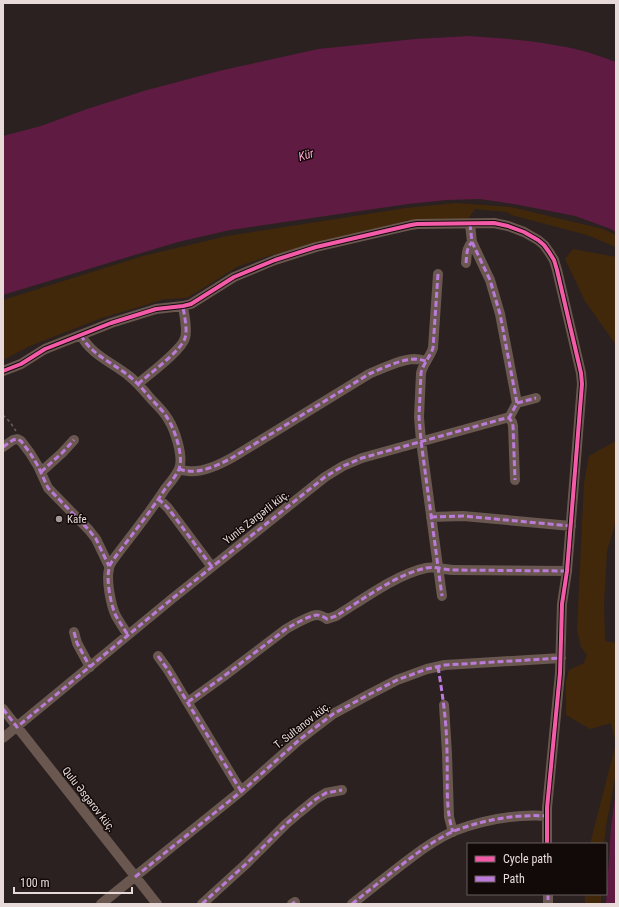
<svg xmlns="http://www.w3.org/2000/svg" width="619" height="907" font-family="'Roboto Condensed',sans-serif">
	<rect width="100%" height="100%" fill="#2b2120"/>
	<path fill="#41280a" d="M456,203L511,207L603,229L616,235V247L587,235L511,215L507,212L475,209L468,219L409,220L265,257L237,267L187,298L165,299L99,319L30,346L3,360V300L143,256L227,236L406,208Z
		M573,249L616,257V345L585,301L565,259Z
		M616,441V521L607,551L604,604L605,641L616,643V773L606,826L604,844H590L616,743L611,723L590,729L566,715V681L569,670L584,663L587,655L581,647L577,630L584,483L589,456Z
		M585,894H601V904H585Z"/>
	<path fill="#5f1b42" d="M469,36C499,38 530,40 560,46C579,49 598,55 616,62V232L611,229L575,216L519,205L480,199L447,200L408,204L230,230L178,242L118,260L3,295V136L41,126L87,109L147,90L219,71L318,49L415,39Z
		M616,791V904H606L611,827Z"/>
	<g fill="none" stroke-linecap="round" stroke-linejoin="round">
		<path stroke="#6a5d59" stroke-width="1.5" stroke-dasharray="3 3" stroke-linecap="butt" d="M3,415L10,422L16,431"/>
		<path stroke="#695750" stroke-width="10" d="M470,224L472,242L490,280L500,314L517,403L509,418
			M466,263C467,254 466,249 472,242
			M438,274L433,348C430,357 423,364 421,373L419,417L421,441L442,596
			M81,335C90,354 113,363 129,376C138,383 145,392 152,400C158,406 164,412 168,419C175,430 184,457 179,469C176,476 170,483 165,489C149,514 130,537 113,560C111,563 109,566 109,569C106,580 111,606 116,616C120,623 124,629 128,635
			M3,371L21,364L45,349L111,323L156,309L183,306L191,304L234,277L275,260L316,247L411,225L417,224L494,223L508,226L524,232L538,240L544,245L549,252L554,260L557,270L581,373L582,384L567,571L562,604L560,673L547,808V844
			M138,384C148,375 182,350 185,338C188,330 184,315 183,306
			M517,403L536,398
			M3,447L13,440L17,439L21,441L30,453L38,466L48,488L89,530L96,539L109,566
			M179,469C182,470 185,471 188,471C203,473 223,463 235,456L369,374C383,368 399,360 414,359C418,359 422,360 426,361
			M41,472L62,453L74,440
			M158,499L163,503L168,508L212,567
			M431,517L463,516L571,526
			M74,632L77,643L90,667
			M158,656L168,670L241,791
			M188,702L224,676L286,629C293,625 310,615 317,615C320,615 324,617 327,619L336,616C362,600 397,574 426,568C435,566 445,570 453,570L567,571
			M444,705L447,754L449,817L453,832
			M3,709L157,904
			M3,738L173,598L325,477L343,466L362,458L506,418H509L512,422L513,426L515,480
			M548,894V904
			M101,904L241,791L299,740L333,714L368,695L397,680L427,669L445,665L561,658
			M202,904L247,863L286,824L300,812L316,799L326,793L342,790
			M292,904L295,902
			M352,904C372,888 392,872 412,857C425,847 439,838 454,831C483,820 515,814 547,816"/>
		<path stroke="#bd7bd9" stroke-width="3" stroke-dasharray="6 3" stroke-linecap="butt" d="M470,224L472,242L490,280L500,314L517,403L509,418
			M466,263C467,254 466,249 472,242
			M438,274L433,348C430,357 423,364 421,373L419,417L421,441L442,596
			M81,335C90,354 113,363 129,376C138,383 145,392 152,400C158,406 164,412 168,419C175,430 184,457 179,469C176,476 170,483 165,489C149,514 130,537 113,560C111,563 109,566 109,569C106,580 111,606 116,616C120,623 124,629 128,635
			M138,384C148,375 182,350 185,338C188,330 184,315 183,306
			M517,403L536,398
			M3,447L13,440L17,439L21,441L30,453L38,466L48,488L89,530L96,539L109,566
			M179,469C182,470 185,471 188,471C203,473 223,463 235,456L369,374C383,368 399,360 414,359C418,359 422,360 426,361
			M41,472L62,453L74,440
			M158,499L163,503L168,508L212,567
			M431,517L463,516L571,526
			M74,632L77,643L90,667
			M158,656L168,670L241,791
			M438,667C443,697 447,725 447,755C448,780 445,809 453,832
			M188,702L224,676L286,629C293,625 310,615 317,615C320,615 324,617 327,619L336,616C362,600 397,574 426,568C435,566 445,570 453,570L567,571
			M3,709L17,727L173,598L325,477L343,466L362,458L506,418H509L512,422L513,426L515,480
			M135,877L248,786L299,740L333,714L368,695L397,680L427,669L445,665L561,658
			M548,894V904
			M202,904L247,863L286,824L300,812L316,799L326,793L342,790
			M292,904L295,902
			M352,904C372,888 392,872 412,857C425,847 439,838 454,831C483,820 515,814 547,816"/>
		<g stroke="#120a09" stroke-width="6">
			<path id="cycleway" d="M3,371L21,364L45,349L111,323L156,309L183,306L191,304L234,277L275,260L316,247L411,225L417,224L494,223L508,226L524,232L538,240L544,245L549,252L554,260L557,270L581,373L582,384L567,571L562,604L560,673L547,808V844"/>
		</g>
		<use href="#cycleway" stroke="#f35aa7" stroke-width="4"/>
	</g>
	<circle fill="#a59998" stroke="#120a09" stroke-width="1.5" cx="59" cy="519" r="4"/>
	<g text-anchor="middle" stroke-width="3" stroke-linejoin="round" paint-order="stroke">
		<g font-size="11" fill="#e7dad8" stroke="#120a09">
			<text transform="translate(256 517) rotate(-38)" y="4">Yunis Zərgərli küç.</text>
			<text transform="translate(302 725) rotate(-38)" y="4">T. Sultanov küç.</text>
			<text transform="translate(89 799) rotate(52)" y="4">Qulu Əsgərov küç.</text>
		</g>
		<g font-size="11" fill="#e7dad8" stroke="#120a09" text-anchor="start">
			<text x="67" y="523">Kafe</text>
		</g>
		<g font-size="12" font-style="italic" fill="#fda5d1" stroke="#120a09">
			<text transform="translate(306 155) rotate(-16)" y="4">Kür</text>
		</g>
	</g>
	<rect width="619" height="907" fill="none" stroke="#e7dad8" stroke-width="8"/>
	<rect x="467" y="843" width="140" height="52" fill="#120a09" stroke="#675d5c"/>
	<rect x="475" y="856" width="20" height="6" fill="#f35aa7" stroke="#675d5c"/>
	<text x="503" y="863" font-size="12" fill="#e7dad8">Cycle path</text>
	<rect x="475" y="876" width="20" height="6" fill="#bd7bd9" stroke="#675d5c"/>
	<text x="503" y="883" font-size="12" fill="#e7dad8">Path</text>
	<path d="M14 887v6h118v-6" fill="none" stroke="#e7dad8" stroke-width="2"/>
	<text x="20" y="887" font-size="12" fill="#e7dad8" stroke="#120a09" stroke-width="3" paint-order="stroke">100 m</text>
</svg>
